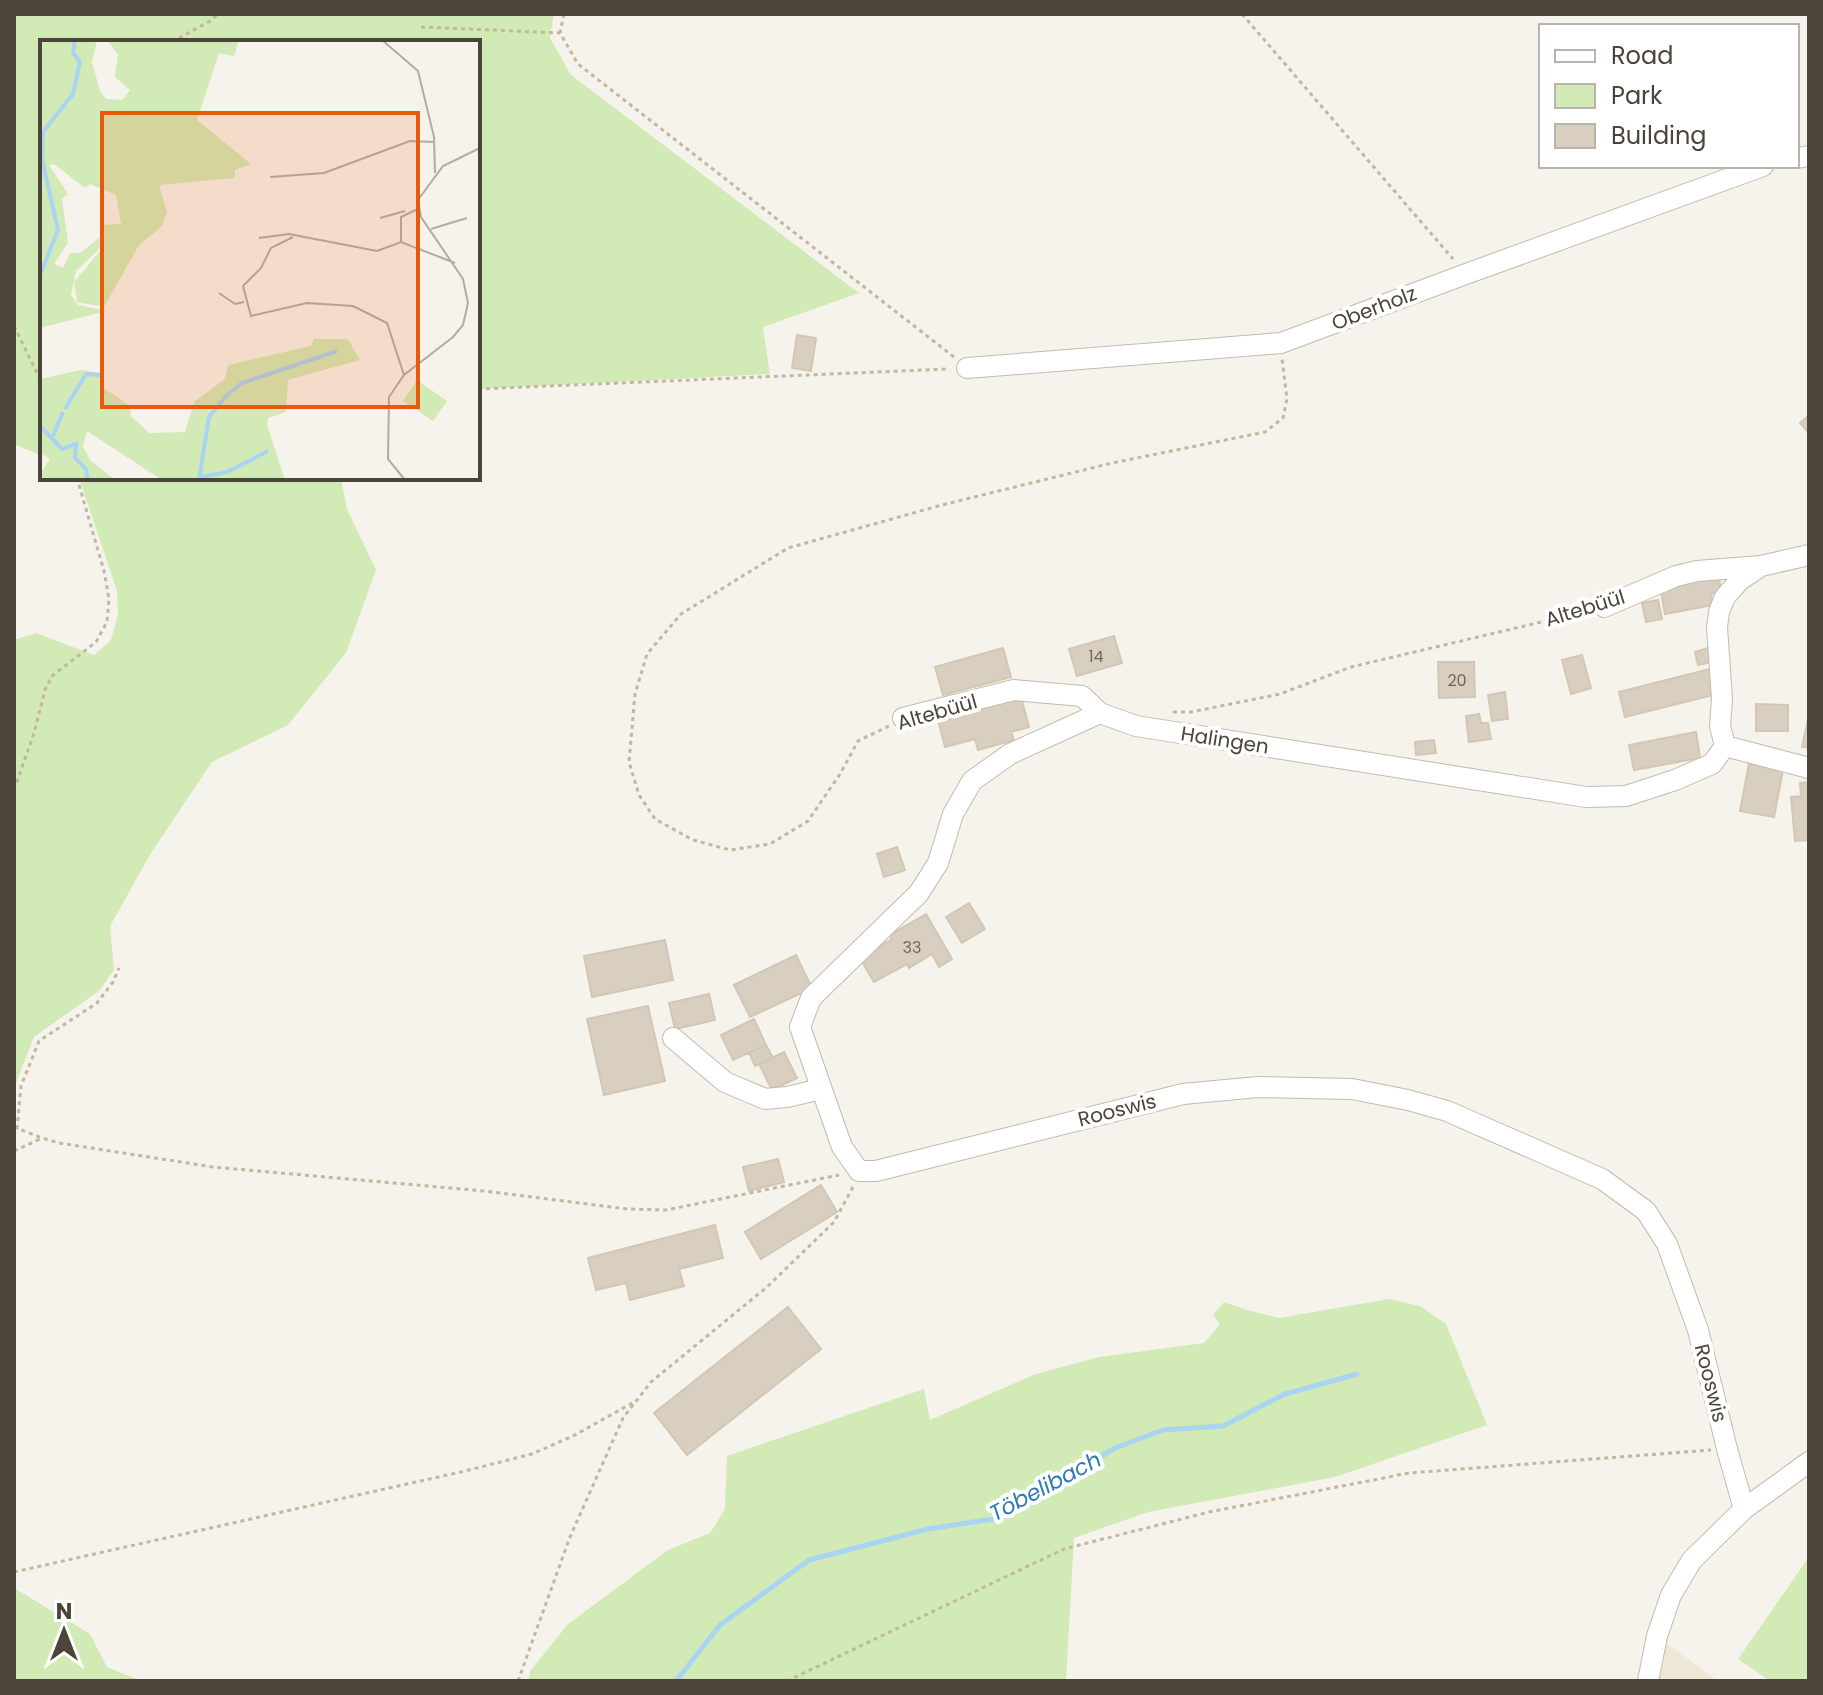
<svg xmlns="http://www.w3.org/2000/svg" width="1823" height="1695" font-family="Poppins,sans-serif">
	<rect width="100%" height="100%" fill="#f6f3ec"/>
	<path fill="#efe8d6" d="M1657,1636L1718,1681H1648Z"/>
	<path fill="#d2eab5" d="M14,14H554L550,38L571,75L859,293L763,327L770,374L478,389V42H42V456L14,444Z
		M79,478H341L347,509L376,570L346,653L288,725L212,762L151,853L110,926L114,970L100,990L34,1037L17,1080L14,1095V640L36,633L94,655L111,640L118,615L117,591Z
		M1389,1299L1420,1306L1446,1324L1487,1425L1335,1477L1148,1512L1074,1538L1066,1681H528L531,1670L568,1624L668,1550L710,1533L725,1509L727,1456L924,1389L930,1420L1036,1374L1099,1357L1204,1343L1220,1324L1213,1315L1224,1302L1247,1310L1279,1318Z
		M1809,1557V1681H1770L1738,1659Z
		M14,1588L90,1634L107,1667L141,1681H14Z"/>
	<g fill="none" stroke-linecap="round" stroke-linejoin="round">
		<path stroke="#a9d4f2" stroke-width="5" d="M676,1681L720,1625L809,1560L928,1529L993,1519L1046,1490L1115,1448L1163,1430L1223,1426L1285,1394L1357,1374"/>
	</g>
	<path fill="#d8cfc1" stroke="#d3c7b4" stroke-width="2" d="M797,335L816,338L811,371L792,368Z
		M1809,415V433L1800,423Z
		M1719,577L1721,592L1711,594L1713,605L1665,614L1661,591L1671,589L1670,586Z
		M1658,600L1662,619L1646,622L1642,603Z
		M1114,636L1122,663L1077,676L1069,649Z
		M1003,648L1011,677L943,695L935,667Z
		M1708,648L1712,662L1698,665L1695,652Z
		M1582,655L1591,688L1571,694L1562,660Z
		M1438,662H1474L1475,697L1439,698Z
		M1710,669L1717,694L1625,717L1619,692Z
		M1505,692L1508,719L1492,721L1488,695Z
		M1021,697L1029,727L1011,732L1014,740L978,750L975,739L945,747L938,720Z
		M1756,704L1788,705V731H1756Z
		M1479,714L1481,723H1488L1491,739L1469,742L1466,716Z
		M1809,715V748L1802,747Z
		M1696,732L1700,758L1634,770L1629,745Z
		M1434,740L1436,753L1416,755L1415,742Z
		M1749,763L1783,770L1774,817L1740,811Z
		M1809,782V840L1795,841L1791,797L1801,796L1800,783Z
		M897,847L905,870L884,877L877,854Z
		M969,903L985,929L962,943L946,917Z
		M926,914L952,959L939,967L932,954L909,968L907,964L874,982L860,958L892,939L890,935Z
		M665,940L673,980L592,997L584,956Z
		M796,955L812,988L750,1017L734,985Z
		M709,994L715,1020L675,1029L669,1003Z
		M648,1006L665,1081L604,1095L587,1019Z
		M754,1019L766,1045L733,1060L721,1035Z
		M766,1045L773,1058L755,1066L749,1053Z
		M784,1052L797,1078L772,1090L759,1064Z
		M778,1159L784,1182L749,1191L743,1167Z
		M821,1185L837,1212L761,1259L745,1232Z
		M715,1225L723,1258L679,1269L684,1286L630,1300L626,1283L596,1290L588,1258Z
		M788,1307L821,1349L687,1455L654,1413Z"/>
	<g fill="none" stroke-linecap="round" stroke-linejoin="round">
		<g stroke="#c2bbae" stroke-width="22">
			<path id="minor" d="M1797,158L1809,156
				M967,368L1281,343L1466,274L1763,166
				M1604,607L1676,576L1697,571L1761,566
				M1100,713L1010,754L972,781L953,814L938,863L919,893L811,998L800,1027L842,1147L859,1171H876L1183,1094L1258,1087L1352,1089L1408,1100L1447,1111L1602,1179L1646,1211L1667,1244L1698,1330L1727,1449L1744,1509
				M903,718L1014,690L1082,696L1100,713L1136,726L1586,797L1626,796L1675,780L1712,764L1725,746
				M1725,746L1720,726L1722,699L1717,627L1719,612L1725,597L1740,580L1761,566L1809,555
				M1725,746L1809,768
				M673,1038L725,1082L765,1099L787,1097L821,1089
				M1648,1681L1657,1636L1671,1595L1692,1560L1744,1509L1809,1462"/>
		</g>
		<path stroke="#c4b79f" stroke-width="3" stroke-dasharray="4 4" stroke-linecap="butt" d="M564,14L560,33L578,64L954,357
			M1242,14L1453,259
			M421,27L560,33
			M172,42L210,21L218,14
			M14,326L42,383
			M478,389L948,369
			M1173,712H1191L1280,694L1351,667L1588,611
			M889,726L858,741L840,774L808,821L770,844L730,850L693,840L655,819L639,795L629,762L635,694L647,654L681,614L788,548L942,505L1112,463L1265,432L1283,418L1287,399L1282,359
			M14,790L34,733L45,690L52,676L96,642L107,622L109,599L104,571L77,478
			M14,1127L42,1138L59,1143L213,1167L484,1191L628,1209L666,1210L839,1175
			M17,1129L21,1086L39,1041L97,1003L113,982L119,968
			M14,1151L40,1139
			M14,1572L465,1471L532,1454L573,1436L636,1401
			M518,1681L570,1537L623,1418L651,1382L767,1287L834,1222L853,1187
			M787,1681L1064,1549L1209,1512L1409,1473L1711,1450"/>
		<use href="#minor" stroke="#fff" stroke-width="20"/>
	</g>
	<g text-anchor="middle" stroke-width="8" stroke-linejoin="round" paint-order="stroke">
		<g font-size="16" fill="#6e675b">
			<text x="1096" y="662">14</text>
			<text x="1457" y="686">20</text>
			<text x="912" y="953">33</text>
		</g>
		<g font-size="20" fill="#4b4439" stroke="#fff">
			<text transform="translate(1374 308) rotate(-21)" y="7">Oberholz</text>
			<text transform="translate(1585 608) rotate(-17)" y="7">Altebüül</text>
			<text transform="translate(937 712) rotate(-16)" y="7">Altebüül</text>
			<text transform="translate(1225 740) rotate(9)" y="7">Halingen</text>
			<text transform="translate(1117 1110) rotate(-14)" y="7">Rooswis</text>
			<text transform="translate(1711 1383) rotate(76)" y="7">Rooswis</text>
		</g>
		<g font-size="22" font-style="italic" fill="#2e7ab2" stroke="#fff">
			<text transform="translate(1045 1486) rotate(-28)" y="8">Töbelibach</text>
		</g>
	</g>
	<g transform="translate(40 40)">
		<rect width="440" height="440" fill="#f6f3ec"/>
		<path d="M0,0H57L52,22L60,51L66,59L82,60L90,50L75,37L78,14L67,0H199L194,16L179,13L157,80L211,124L195,130V138L119,145L127,172L122,186L99,205L64,267L37,262L34,242L61,210L63,185L81,184L76,155L50,144L45,148L14,124L9,125L28,154L22,159L28,203L14,224L23,228L30,213H40L60,197L59,209L36,231L31,255L38,265L66,271L0,288ZM274,299H308L320,320L248,340L246,372L228,378L227,385L245,440H122L47,391L43,406L50,420L75,440H5L0,435L10,419L0,413V339L41,330L61,333L62,347L89,365L91,376L109,393L145,392L154,362L185,339L188,325L271,306ZM377,340L407,361L393,381L363,361Z" fill="#d2eab5"/>
		<path fill="none" stroke="#a9d4f2" stroke-width="4" d="M0,235L18,190L2,119L3,92L33,54L40,22L33,13L35,0M25,369L46,334L60,335M0,386L22,409L36,404L35,418L46,429L48,440M13,396L23,372M161,437L187,432L228,411M159,440L169,377L187,355L202,343L297,311"/>
		<path fill="none" stroke="#b2ada4" stroke-width="2" d="M342,0L378,31L394,97L395,133M230,137L284,133L370,101L394,102M340,178L365,171M391,189L427,178M253,197L231,208L221,228L203,246L211,276L267,263L313,266L347,283L364,335M219,198L249,194L337,211L361,202L415,223M361,202V177L378,169M179,253L195,264L204,262M365,440L348,419L349,357L364,335L413,297L423,285L428,263L423,239L381,177L378,160L403,126L440,108"/>
		<path fill="#e8590c" fill-opacity="0.15" stroke="#e8590c" stroke-width="4" d="M62,73H378V367H62Z"/>
		<rect width="440" height="440" fill="none" stroke="#4b4439" stroke-width="4"/>
	</g>
	<rect width="1823" height="1695" fill="none" stroke="#4b4439" stroke-width="32"/>
	<rect x="1539" y="24" width="260" height="144" fill="#ffffff" stroke="#b7b4b0" stroke-width="2"/>
	<rect x="1555" y="50" width="40" height="12" fill="#ffffff" stroke="#b7b4b0" stroke-width="2"/>
	<text x="1611" y="64" font-size="24" fill="#4b4439">Road</text>
	<rect x="1555" y="84" width="40" height="24" fill="#d2eab5" stroke="#b7b4b0" stroke-width="2"/>
	<text x="1611" y="104" font-size="24" fill="#4b4439">Park</text>
	<rect x="1555" y="124" width="40" height="24" fill="#d8cfc1" stroke="#b7b4b0" stroke-width="2"/>
	<text x="1611" y="144" font-size="24" fill="#4b4439">Building</text>
	<g transform="translate(64 1631)" stroke="#ffffff" stroke-width="6" paint-order="stroke">
	<path d="M0-6L14 30L0 20L-14 30Z" fill="#4b4439"/>
	<text y="-12" font-size="22" font-weight="bold" text-anchor="middle" fill="#4b4439">N</text>
	</g>
</svg>
